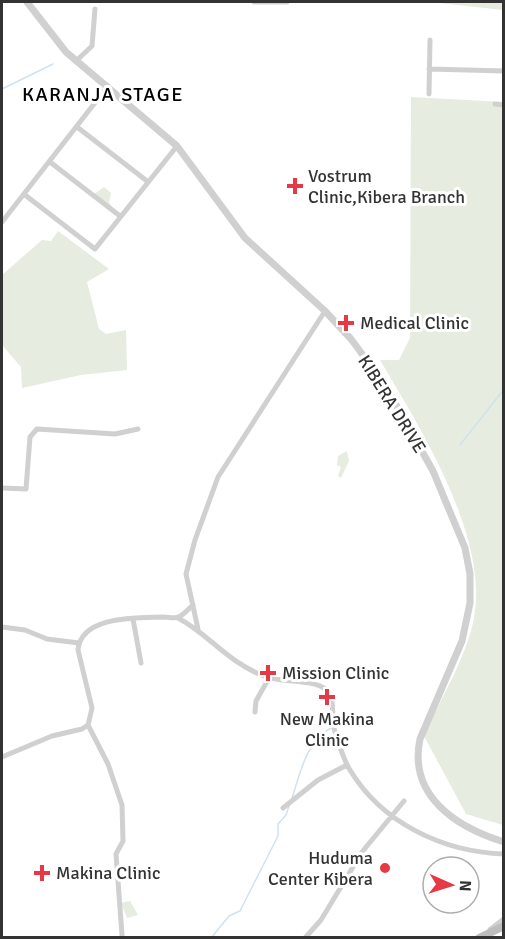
<svg xmlns="http://www.w3.org/2000/svg" width="505" height="939" font-family="Signika,sans-serif">
	<rect width="100%" height="100%" fill="#fff"/>
	<path fill="#e6ecdf" d="M430,2H503V10Z
		M411,97L503,102V825L466,814L424,736C440,700 467,656 474,618C489,536 420,428 380,360H399L410,338Z
		M104,187L111,193L109,203L115,210L93,195Z
		M58,231L109,269L87,282L99,329L106,334L126,330L127,370L81,375L22,388L21,367L2,345V275L42,240L51,241Z
		M347,451L349,461L341,478L338,476L341,467L337,465L338,456Z
		M130,901L138,915L127,918L121,903Z"/>
	<g fill="none" stroke-linecap="round" stroke-linejoin="round">
		<path stroke="#cfe2ee" stroke-width="1.5" d="M2,89L53,64
			M460,445L504,389
			M292,798C300,774 306,741 331,728
			M211,938L229,916L240,911L278,836V824L286,815L289,806"/>
		<path stroke="#d0d0d0" stroke-width="5" d="M254,2H287
			M76,61L92,46L95,9
			M429,69L504,71
			M429,94L430,40
			M495,104L504,105
			M77,127L147,181
			M50,162L120,216
			M25,195L95,249L177,146
			M2,222L108,86
			M2,488L26,489L30,437L37,429L115,434L138,429
			M178,618C210,635 227,662 264,676C280,683 314,679 325,689C337,699 330,718 335,732C339,744 343,759 350,770C382,823 443,852 504,854
			M133,619L141,663
			M2,627L25,630L47,639L79,643
			M198,629L186,574L195,540L218,477L325,311
			M255,712L256,701L269,678
			M88,725L108,764L122,805L123,841L116,854L122,935
			M2,757L52,736L82,729L88,725L92,708L78,650C81,615 138,618 164,617C168,617 175,619 178,617C183,616 189,608 193,605
			M283,808L318,780L347,765
			M305,938L321,920L362,852L404,801"/>
		<path stroke="#d0d0d0" stroke-width="7" d="M27,2L66,52L177,146L245,238L325,311L351,339L385,385L433,471L465,548L470,574V603L462,641L420,739C408,796 456,827 504,842
			M491,930L504,920"/>
		<path stroke="#bdbdbd" stroke-width="8" d="M479,938L504,926"/>
	</g>
	<g fill="#e63946" stroke="#fff" stroke-width="2">
		<path d="M292 177h6v6h6v6h-6v6h-6v-6h-6v-6h6z"/>
		<path d="M343 314h6v6h6v6h-6v6h-6v-6h-6v-6h6z"/>
		<path d="M265 664h6v6h6v6h-6v6h-6v-6h-6v-6h6z"/>
		<path d="M324 688h6v6h6v6h-6v6h-6v-6h-6v-6h6z"/>
		<circle cx="385" cy="868" r="6"/>
		<path d="M39 864h6v6h6v6h-6v6h-6v-6h-6v-6h6z"/>
	</g>
	<g text-anchor="middle" stroke-width="6" stroke-linejoin="round" paint-order="stroke">
		<g font-size="18" fill="#333" stroke="#fff" text-anchor="start">
			<text x="308" y="182">Vostrum<tspan x="308" dy="21">Clinic,Kibera Branch</tspan></text>
			<text x="360" y="329">Medical Clinic</text>
			<text x="282" y="679">Mission Clinic</text>
			<text x="327" y="725" text-anchor="middle">New Makina<tspan x="327" dy="21">Clinic</tspan></text>
			<text x="373" y="864" text-anchor="end">Huduma<tspan x="373" dy="21">Center Kibera</tspan></text>
			<text x="56" y="879">Makina Clinic</text>
		</g>
		<g font-size="18" fill="#333" stroke="#fff">
			<text transform="translate(392 404) rotate(58)" y="6">KIBERA DRIVE</text>
		</g>
		<g font-size="20" letter-spacing="1.5" fill="#000" stroke="#fff">
			<text x="103" y="101">KARANJA STAGE</text>
		</g>
	</g>
	<rect width="505" height="939" fill="none" stroke="#333333" stroke-width="6"/>
	<g transform="translate(451 885) rotate(93)"><circle r="28" fill="#ffffff" stroke="#adadad" stroke-width="1.5"/>
	<path d="M0-4.5L10 22L0 15L-10 22Z" fill="#e63946"/>
	<text y="-9" font-size="16" font-weight="bold" text-anchor="middle" fill="#333333">N</text>
	</g>
</svg>
